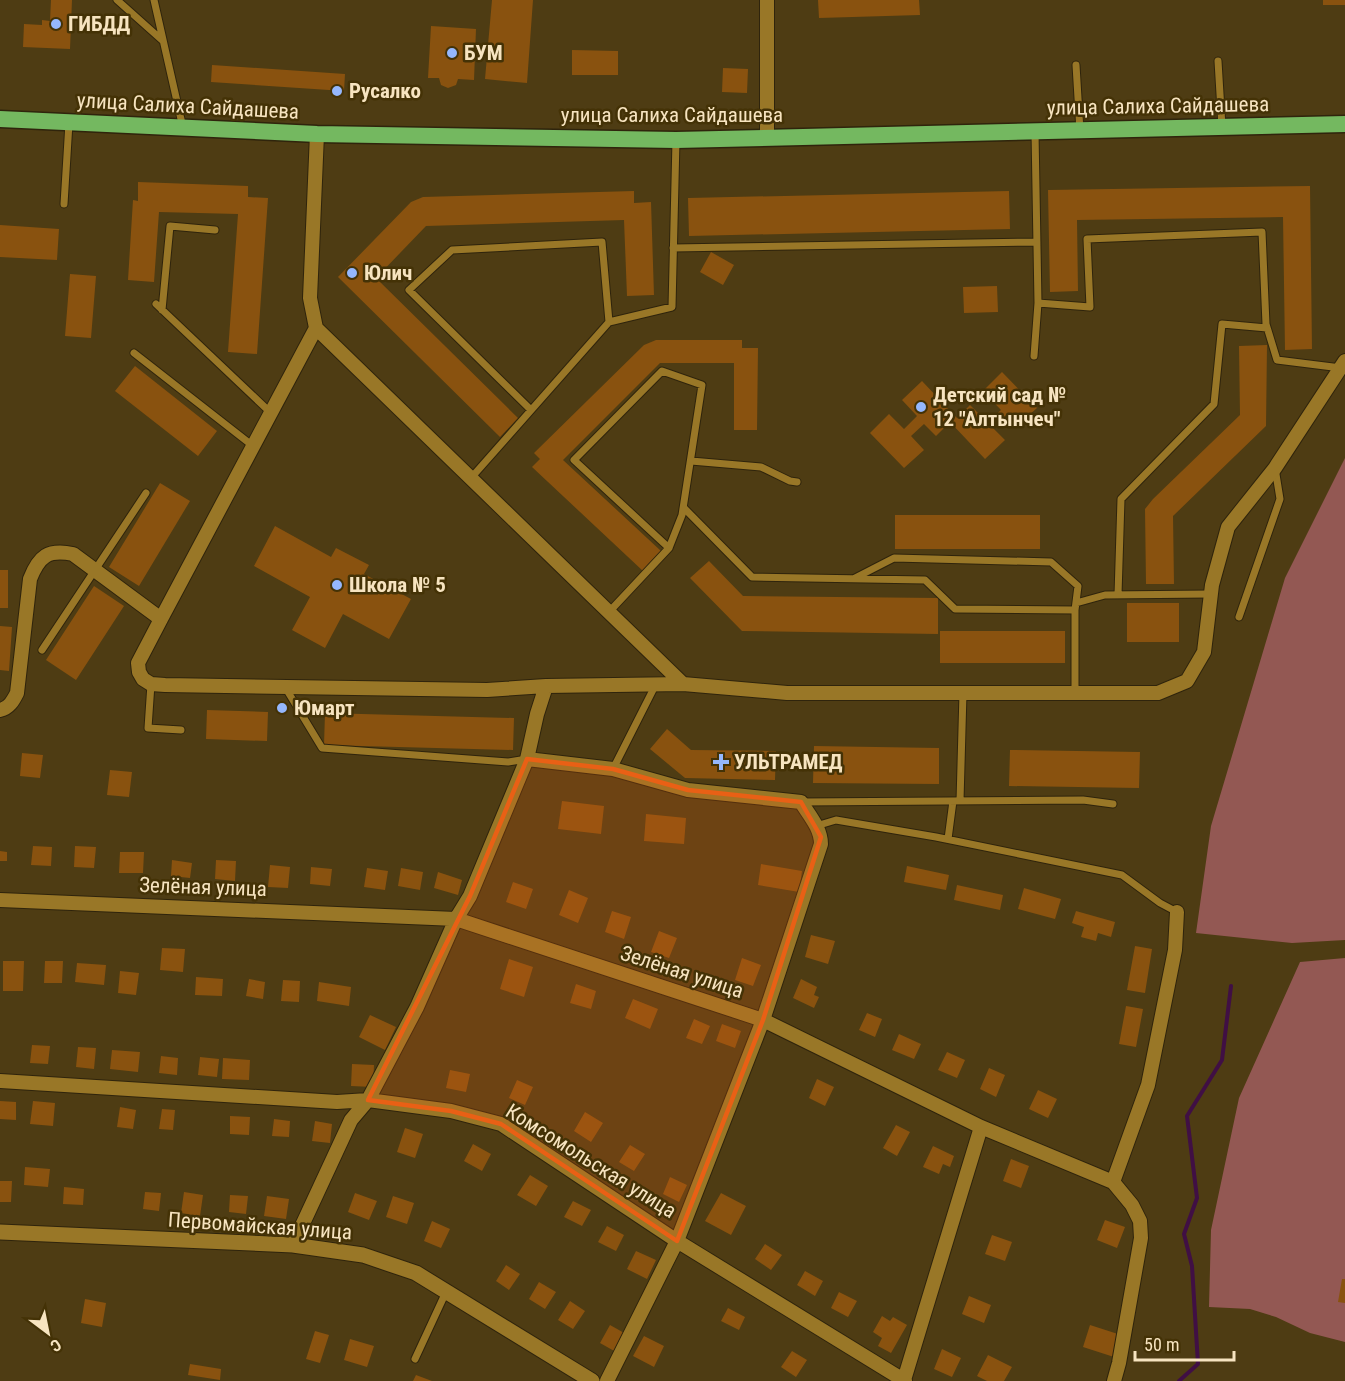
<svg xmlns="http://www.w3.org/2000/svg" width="1345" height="1381" font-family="'Roboto Condensed',sans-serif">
	<rect width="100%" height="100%" fill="#4e3c13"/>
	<path fill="#935853" d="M1345,458V940L1292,943L1196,933L1211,826L1285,578Z
		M1345,958V1342L1310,1333L1276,1317L1250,1309L1209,1307L1211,1230L1239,1098L1300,962Z"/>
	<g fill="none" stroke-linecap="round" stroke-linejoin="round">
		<path stroke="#400f44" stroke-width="4" d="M1179,1381L1198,1364L1192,1266L1184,1234L1197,1198L1187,1116L1222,1060L1231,986"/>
	</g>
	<path fill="#89520f" d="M51,0H72L70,49L23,47L24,24L42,25V20L50,21Z
		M492,0H533L527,83L485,79Z
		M818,0H919L920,15L819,18Z
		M1323,0H1345V5H1323Z
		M431,26L476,29L474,80L458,79L456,85L448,88L441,85L439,78H428Z
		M572,50L618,51V75H572Z
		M212,65L345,74L344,91L211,82Z
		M723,68L748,69L747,93L722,92Z
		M138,182L248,186V197L268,198L257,354L228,352L238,214L159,212L154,282L128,280L133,200L138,201Z
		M1310,186L1312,349L1285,350L1283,217L1077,220L1078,291L1050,292L1048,190Z
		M634,191V203L651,202L654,295L627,296L624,220L426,226L376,278L518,418L500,437L338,277L411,202L423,197Z
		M1009,191L1010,229L689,236L688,198Z
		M0,225L59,229L57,260L0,257Z
		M711,252L734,265L723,285L700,272Z
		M70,274L96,276L91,338L65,336Z
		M997,286L998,312L964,313L963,287Z
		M656,340H742V348H758L757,430H734V363H660L563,460L661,551L643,571L532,467L540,459L534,453L644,345Z
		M1267,345L1266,426L1173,516L1174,584H1146L1145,509L1153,499L1240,415L1239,346Z
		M135,366L217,431L198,456L115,391Z
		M1002,372L1037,408L1017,426L1006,415L993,428L1005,440L985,459L950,422L936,436L924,424L911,436L924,450L904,468L870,433L889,414L904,429L917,416L902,400L922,381L957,418L970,405L987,422L1001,410L983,391Z
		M160,483L190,501L139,586L109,567Z
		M895,515H1040V549H895Z
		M275,526L331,557L336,548L369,565L364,574L411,599L389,639L343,614L325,648L292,630L310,597L254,566Z
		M709,561L743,596L938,598V634L742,631L690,578Z
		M0,570H8V608H0Z
		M94,586L124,606L76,680L46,660Z
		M1127,603H1179V642H1127Z
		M0,626L12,627L9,671L0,670Z
		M940,631H1065V663H940Z
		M207,710L268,712L267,741L206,739Z
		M325,713L514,718L513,750L324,745Z
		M667,729L691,750L776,751L775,780L685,778L650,749Z
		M814,746L939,748V784L813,783Z
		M1010,750L1140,752L1139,788L1009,786Z
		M22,753L43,755L40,778L20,776Z
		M110,770L132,772L129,797L107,795Z
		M562,801L604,806L601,834L558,829Z
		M646,814L686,818L684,844L644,841Z
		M33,846L52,847L51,866L31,865Z
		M75,846L96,847L94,868L74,867Z
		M0,851L7,852V861H0Z
		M120,852H144L143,873H119Z
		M172,860L192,863L190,878L171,876Z
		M216,860L236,861L235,881L215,879Z
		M761,864L802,871L799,892L758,885Z
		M270,865L290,867L288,888L268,887Z
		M907,866L949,875L946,890L904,882Z
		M311,867L332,869L330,886L310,884Z
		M367,868L388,871L385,890L364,887Z
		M401,868L423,872L420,890L398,886Z
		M438,872L462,880L458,895L434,888Z
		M513,882L533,889L526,909L506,902Z
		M957,885L1003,895L1000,910L954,900Z
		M1024,888L1061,899L1055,919L1018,909Z
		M569,890L588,898L578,923L559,915Z
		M612,911L631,917L624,939L605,932Z
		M1076,911L1115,922L1111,937L1098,933L1096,941L1081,937L1084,927L1072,923Z
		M659,931L677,938L669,958L651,952Z
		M811,935L835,941L828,964L805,957Z
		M1135,946L1152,949L1145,993L1127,990Z
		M162,948L185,949L183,972L160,970Z
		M742,958L761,965L753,986L735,980Z
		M509,959L533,967L524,997L500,989Z
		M3,961H24L23,991H3Z
		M45,961H63L62,983H44Z
		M77,963L106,965L104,985L75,982Z
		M120,971L139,973L136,995L118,993Z
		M196,977L223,979L222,996L195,995Z
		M249,979L265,982L263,999L246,996Z
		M801,979L817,987L814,995L819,997L814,1008L793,998Z
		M283,980L300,981L299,1002L281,1001Z
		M319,982L351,987L349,1006L317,1001Z
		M576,984L596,991L591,1009L570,1003Z
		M633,999L658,1009L650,1029L625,1018Z
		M1126,1006L1143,1009L1136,1047L1119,1044Z
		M867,1013L882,1019L875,1037L859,1030Z
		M370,1015L396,1027L385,1050L359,1037Z
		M694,1019L710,1026L702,1044L686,1038Z
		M722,1024L741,1031L735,1048L716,1041Z
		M899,1034L921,1044L914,1059L892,1050Z
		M32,1045L50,1046L48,1064L30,1063Z
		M78,1047L96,1048L94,1069L76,1067Z
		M112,1050L140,1052L138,1072L110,1069Z
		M947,1052L965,1060L957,1078L938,1070Z
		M161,1056L178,1058L177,1075L159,1073Z
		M200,1057L219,1059L217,1077L198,1075Z
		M223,1058L250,1060L249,1080L222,1079Z
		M352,1064L374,1065L373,1087L351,1086Z
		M989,1068L1005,1075L996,1097L980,1089Z
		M450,1070L470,1074L466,1092L446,1088Z
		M817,1079L834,1087L825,1106L809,1098Z
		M517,1080L533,1087L525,1105L509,1098Z
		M1038,1090L1057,1099L1048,1118L1029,1109Z
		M0,1101L16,1102V1120L0,1119Z
		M33,1101L55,1103L53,1126L30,1124Z
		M120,1107L136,1110L133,1129L117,1127Z
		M162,1109L175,1110L173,1130L159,1129Z
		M585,1112L603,1123L591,1142L574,1131Z
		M230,1116L250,1117L249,1135L230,1134Z
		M274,1119L290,1121L289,1137L272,1136Z
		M315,1121L332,1124L330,1143L312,1141Z
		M896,1125L910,1132L897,1156L883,1148Z
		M405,1128L423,1134L415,1158L397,1152Z
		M473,1144L491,1154L482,1171L464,1161Z
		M630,1145L645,1154L634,1171L619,1162Z
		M933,1146L954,1156L950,1167L943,1164L939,1174L923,1167Z
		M1011,1159L1029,1166L1021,1188L1003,1181Z
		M25,1167L50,1169L48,1187L24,1185Z
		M530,1175L548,1186L536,1206L517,1195Z
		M670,1177L687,1185L679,1202L663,1194Z
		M0,1181H12L11,1202H0Z
		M64,1187L84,1189L83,1205L63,1204Z
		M145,1192L161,1193L159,1211L143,1209Z
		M184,1192L203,1195L200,1216L181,1213Z
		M355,1193L377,1201L369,1220L348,1212Z
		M721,1193L746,1206L731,1235L705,1221Z
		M230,1195L248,1196L246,1214L229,1212Z
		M267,1196L289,1199L286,1219L264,1216Z
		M393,1196L414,1203L407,1224L386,1217Z
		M573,1201L591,1210L582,1226L564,1217Z
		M1105,1220L1125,1227L1117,1248L1097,1240Z
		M432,1221L450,1229L441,1248L424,1241Z
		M607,1226L624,1235L616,1251L598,1242Z
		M992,1235L1012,1242L1005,1261L985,1254Z
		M765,1244L782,1255L771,1270L755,1259Z
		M636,1251L656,1260L647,1279L627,1269Z
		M506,1265L520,1274L509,1290L496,1281Z
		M805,1271L823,1281L815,1296L797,1285Z
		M1342,1279H1345V1303L1338,1302Z
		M539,1282L556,1292L545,1309L529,1299Z
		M839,1292L857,1301L848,1317L831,1308Z
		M969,1296L991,1305L984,1323L962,1314Z
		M85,1299L106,1303L102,1327L81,1323Z
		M570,1301L585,1311L573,1329L558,1320Z
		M728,1308L745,1317L739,1330L721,1321Z
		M882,1316L890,1321L893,1317L907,1325L891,1353L878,1346L882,1338L873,1332Z
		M610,1325L626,1334L616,1352L600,1343Z
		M1090,1325L1121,1335L1114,1357L1083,1347Z
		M315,1331L329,1335L320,1363L306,1359Z
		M644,1336L664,1346L654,1367L633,1356Z
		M350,1339L374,1346L367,1367L344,1360Z
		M942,1349L961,1358L952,1377L934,1369Z
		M792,1351L807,1360L796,1377L781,1367Z
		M988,1355L1012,1367L1004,1381H987L977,1376Z
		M190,1364L221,1369L220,1380L188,1375Z
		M416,1375L432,1381H413Z"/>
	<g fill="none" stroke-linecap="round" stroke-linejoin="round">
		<g stroke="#2f240c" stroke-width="9">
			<path id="service" d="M117,0L163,41
				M154,0L183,128
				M1218,61L1222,127
				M1076,65L1080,131
				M1035,132L1038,303L1090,307L1087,239L1262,232L1266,324L1277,360L1341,368
				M64,204L69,123
				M673,248L1037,242
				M156,304L271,413
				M162,310L170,226L215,230
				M134,353L253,446
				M1034,356L1038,303
				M531,410L409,290L452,250L602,242L609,322
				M691,461L761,467L790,481L797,482
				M471,478L609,322L672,307L676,140
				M684,508L752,577L925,580L955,609L1075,610V693
				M855,578L894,558L1051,562L1078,586L1075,610
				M1118,595L1121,499L1214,404L1222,324L1267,328
				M1076,603L1105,595L1211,594
				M609,612L669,548L574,460L662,371L702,385L682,515L669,548
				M1239,617L1280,499L1275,468
				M42,650L146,493
				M151,684L148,728L181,730
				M285,687L322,748L508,762L527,759
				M613,769L656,684
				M960,801L963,693
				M801,802L1083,800L1113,804
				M816,826L836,820L936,837L1122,875L1160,903L1177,912
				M948,839L953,801
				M415,1359L446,1292"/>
		</g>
		<g stroke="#2f240c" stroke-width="16">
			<path id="minor" d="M317,134L310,298L316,328L683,684L787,693H1158L1187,681L1204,652L1212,585L1228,527L1275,468L1345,361
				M767,138V0
				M316,328L161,619L138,663L139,672L143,679L151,684L165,685L487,690L546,686
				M0,710C9,708 13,701 17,693L30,579C39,556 48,549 73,554L161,619
				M527,759L613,769L688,790L801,802C809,815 821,828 821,844L763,1020L677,1241L607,1381
				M0,900L456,919L763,1020L981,1127L1113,1182L1132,1205L1140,1221L1141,1238L1119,1363L1114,1381
				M0,1081L337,1102L368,1100L451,1111L501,1124L677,1241L905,1381
				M1113,1182L1148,1085L1175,950L1177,912
				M293,1245L351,1120L368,1100L417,1007L456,919L470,896L527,759L537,714L546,686L683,684
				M904,1380L981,1127"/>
		</g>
		<g stroke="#2f240c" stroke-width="17">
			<path id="tertiary" d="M0,1232L293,1245L363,1255L416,1273L592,1381"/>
		</g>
		<g stroke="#2f240c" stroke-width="19">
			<path id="trunk" d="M0,119L317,134L676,140L1345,124"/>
		</g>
		<use href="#service" stroke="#997727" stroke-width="7"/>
		<use href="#minor" stroke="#997727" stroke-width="14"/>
		<use href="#tertiary" stroke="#997727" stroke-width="15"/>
		<use href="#trunk" stroke="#74b860" stroke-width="16"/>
	</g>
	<path fill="#e96015" fill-opacity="0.2" stroke="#e96015" stroke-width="4.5" stroke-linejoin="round" d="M527,759L613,769L688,790L801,802L821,837L763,1020L677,1241L501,1124L451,1111L368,1100L470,896Z"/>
	<g fill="#95b7fd" stroke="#443206" stroke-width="2">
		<circle cx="56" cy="24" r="6"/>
		<circle cx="452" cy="53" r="6"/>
		<circle cx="337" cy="91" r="6"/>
		<circle cx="352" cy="273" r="6"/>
		<circle cx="921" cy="407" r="6"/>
		<circle cx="337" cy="585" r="6"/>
		<circle cx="282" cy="708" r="6"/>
		<path d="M718 753h6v6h6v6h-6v6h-6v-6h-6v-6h6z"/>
	</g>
	<g text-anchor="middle" stroke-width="5" stroke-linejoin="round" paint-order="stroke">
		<g font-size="21" font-weight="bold" fill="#f7e4c0" stroke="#443206" text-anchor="start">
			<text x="68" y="31">ГИБДД</text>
			<text x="464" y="60">БУМ</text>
			<text x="349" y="98">Русалко</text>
			<text x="364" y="280">Юлич</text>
			<text x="933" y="402">Детский сад №<tspan x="933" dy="24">12 "Алтынчеч"</tspan></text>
			<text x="349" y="592">Школа № 5</text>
			<text x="294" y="715">Юмарт</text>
			<text x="734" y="769">УЛЬТРАМЕД</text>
		</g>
		<g font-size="21" fill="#f7e4c0" stroke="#443206">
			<text transform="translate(188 106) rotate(3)" y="7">улица Салиха Сайдашева</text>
			<text transform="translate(1158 106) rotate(-1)" y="7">улица Салиха Сайдашева</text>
			<text x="672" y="122">улица Салиха Сайдашева</text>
			<text transform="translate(203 887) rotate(2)" y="7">Зелёная улица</text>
			<text transform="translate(682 972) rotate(18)" y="7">Зелёная улица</text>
			<text transform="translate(591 1161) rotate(32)" y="7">Комсомольская улица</text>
			<text transform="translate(260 1226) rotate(4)" y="7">Первомайская улица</text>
		</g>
	</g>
	<g transform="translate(48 1333) rotate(148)" stroke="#443206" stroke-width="4.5" paint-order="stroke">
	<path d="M0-4.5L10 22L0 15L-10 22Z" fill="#f7e4c0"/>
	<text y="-9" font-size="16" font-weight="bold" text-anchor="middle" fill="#f7e4c0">С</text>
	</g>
	<path d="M1135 1351v9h99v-9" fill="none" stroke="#f7e4c0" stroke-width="3"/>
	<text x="1144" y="1351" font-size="18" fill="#f7e4c0" stroke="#443206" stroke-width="4.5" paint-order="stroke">50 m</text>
</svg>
